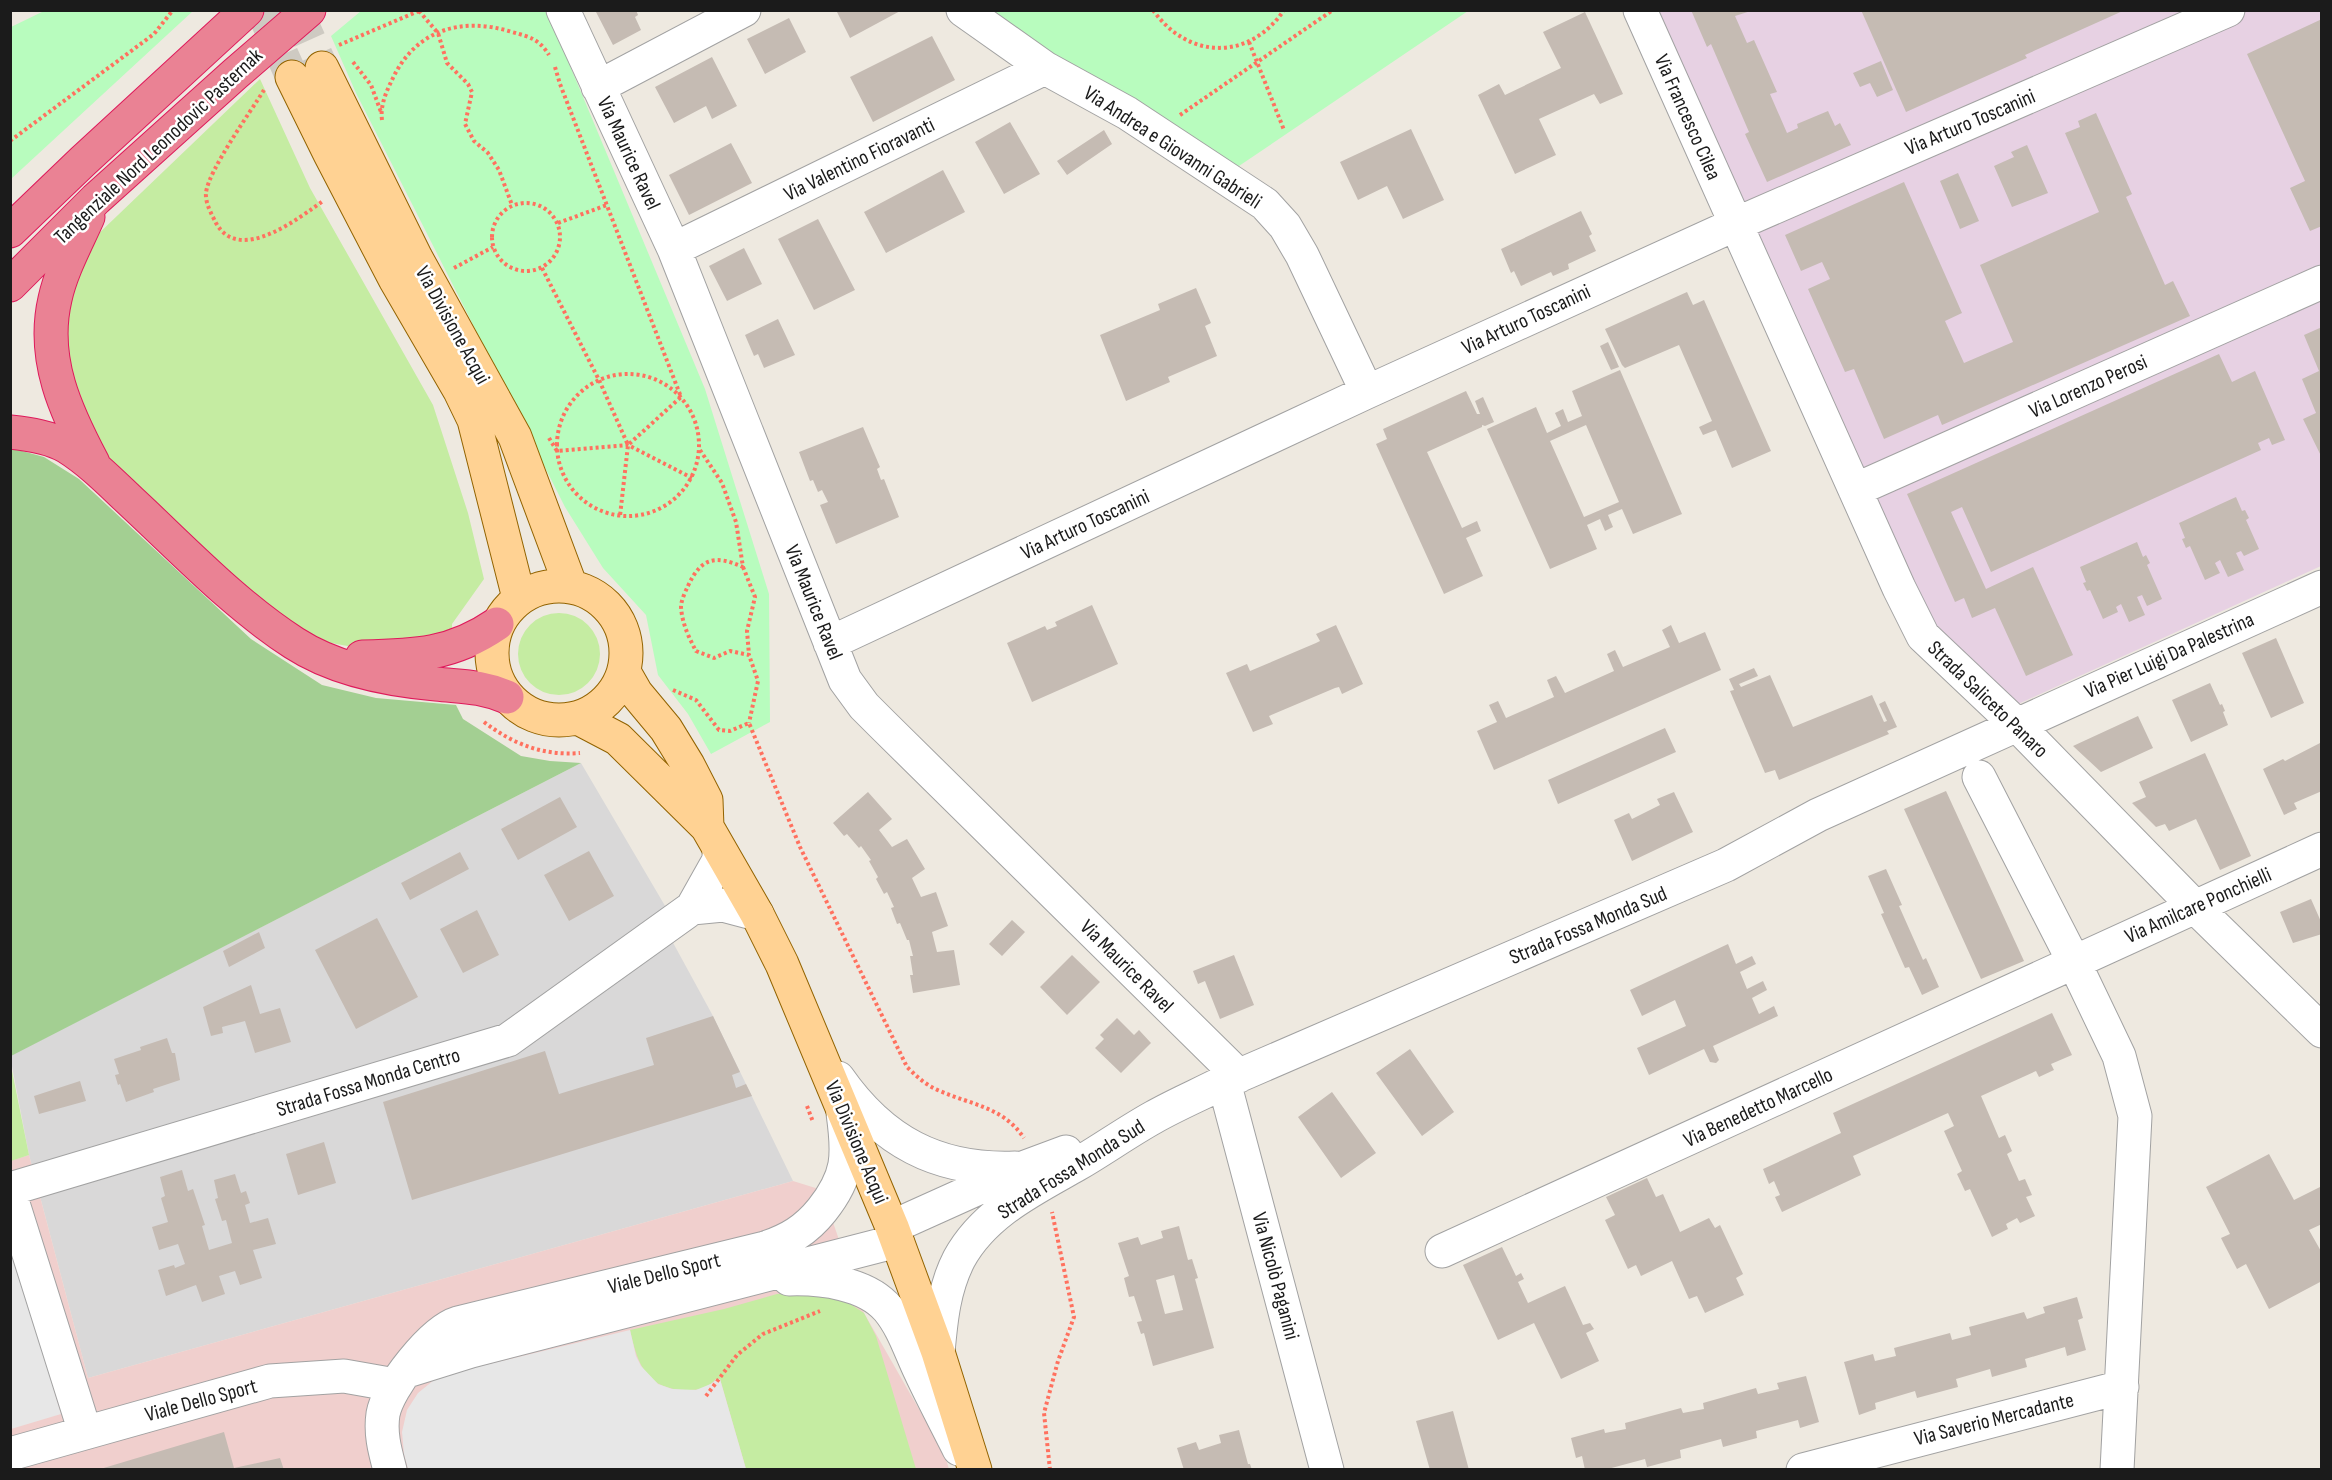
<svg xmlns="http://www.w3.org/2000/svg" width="2332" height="1480" font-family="'Sofia Sans Condensed',sans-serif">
	<rect width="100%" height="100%" fill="#eee9e0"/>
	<path fill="#d9d8d8" d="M581,763L681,933L671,939L713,1016L793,1181L88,1378L29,1155L10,1056Z"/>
	<path fill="#f0cfcd" d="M29,1155L88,1378L793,1181L822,1190L864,1313L944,1453L949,1469H11L10,1161Z"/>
	<path fill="#e7d1e3" d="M1656,11H2321V566L2016,705L1934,629Z"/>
	<path fill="#c5eca2" d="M260,79L310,188L433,405L468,513L484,579L452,624V638L353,647L320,641L291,628L114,467L90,437L62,335L67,303L94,238Z
		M518 654a41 41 0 1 1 82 0a41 41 0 1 1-82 0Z
		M10,1061L29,1155L11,1161H10Z
		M832,1292L864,1313L876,1336L916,1469H746L720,1379H716C709,1387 700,1390 690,1390C648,1391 638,1367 630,1330L724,1309L777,1294Z"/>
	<path fill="#a3cf92" d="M11,448L44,457L79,479L251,639L322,685L376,698L456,705L463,719L521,756L550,761L581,763L11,1056Z"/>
	<path fill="#b8fcbe" d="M44,11H193L11,179V27Z
		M361,11H545L553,25L705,389L769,594L770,722L711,754L688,714L658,675L646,615L603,568L565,507L356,93L331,36Z
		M986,11H1468L1236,168L1052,55Z"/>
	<path fill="#e7e7e7" d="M10,1243L61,1414L11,1429H10Z
		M630,1330L636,1356L641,1366L658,1384L672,1389L696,1390L713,1383L716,1379H720L746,1469H408L404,1454L402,1432L407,1410L418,1393L439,1376Z"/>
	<path fill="#c5bbb3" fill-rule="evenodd" d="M595,10H636L638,15L635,17L641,30L613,45Z
		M836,10H902L850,38Z
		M1691,10H1754L1735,16L1747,43L1754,40L1777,92L1770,94L1787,133L1798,128L1797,124L1828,111L1835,126L1840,123L1851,145L1767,182L1745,134L1749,132L1711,44L1707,47Z
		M1861,10H2125L2025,55L2027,58L1906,112Z
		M1585,12L1623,94L1600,104L1594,94L1539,119L1556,155L1515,174L1478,95L1499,84L1505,95L1561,68L1543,32Z
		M789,18L806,52L765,74L747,39Z
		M2322,19V226L2310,231L2290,188L2305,181L2247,54Z
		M932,36L955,80L873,122L850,77Z
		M712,57L737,106L712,119L706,106L674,123L655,87Z
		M1881,61L1893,90L1877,97L1870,83L1860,87L1853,73Z
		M2096,113L2132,194L2126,197L2165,285L2173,281L2190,316L1942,425L1938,415L1884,439L1854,369L1845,372L1808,289L1830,279L1822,262L1801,271L1785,235L1904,182L1962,313L1945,321L1964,363L2013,342L1980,265L2099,212L2065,133L2080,127L2078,121Z
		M1010,122L1040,174L1004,194L975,142Z
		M1411,129L1444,200L1403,219L1387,186L1358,200L1340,162Z
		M1104,130L1112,144L1067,175L1057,161Z
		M731,143L752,183L689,215L669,175Z
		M2027,145L2048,193L2012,207L1994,166L2014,157L2011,152Z
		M943,170L965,212L886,253L864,212Z
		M1958,173L1979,221L1960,229L1940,181Z
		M1581,211L1592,234L1589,236L1596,251L1568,264L1569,269L1553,276L1551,272L1521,286L1514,271L1511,273L1501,249Z
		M818,219L855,290L814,310L778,239Z
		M744,248L762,284L727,301L709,266Z
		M1196,288L1211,323L1205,326L1217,356L1168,377L1170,382L1126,401L1100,335L1160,310L1158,304Z
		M1687,292L1693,305L1704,300L1771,451L1732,468L1716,430L1703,435L1699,427L1712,421L1679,345L1625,368L1622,365L1605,329Z
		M778,319L795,355L764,368L758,354L754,356L745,335Z
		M2322,327V458L2303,419L2316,413L2302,379L2319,371L2304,335Z
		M1608,342L1619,367L1611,370L1600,346Z
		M2219,354L2232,382L2255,371L2285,440L2272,445L2269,438L2258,443L2261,450L1991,572L1962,507L1951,512L1986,589L2033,567L2073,655L2026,676L1995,608L1972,618L1964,598L1955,602L1907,494Z
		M1620,370L1682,514L1633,534L1622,509L1608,515L1613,527L1605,531L1600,519L1587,525L1597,549L1550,569L1487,429L1536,407L1547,433L1561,426L1555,413L1563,409L1568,422L1582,416L1572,391ZM1586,425L1619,502L1584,517L1550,441Z
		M1466,391L1477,414H1480L1475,401L1483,397L1494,422L1485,426L1482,425V427L1427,452L1462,528L1477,521L1481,531L1466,538L1483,576L1444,594L1376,444L1387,439L1383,429Z
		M863,427L880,467L877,469L881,480L884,479L899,517L836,544L820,505L828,502L822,490L818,492L813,480L810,481L799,452Z
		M2236,497L2242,511L2245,510L2249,518L2246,520L2259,549L2244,556L2241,551L2236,553L2244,570L2228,577L2220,560L2215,563L2220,573L2205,580L2190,546L2186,548L2182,539L2185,538L2179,523Z
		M2137,542L2143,557L2146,555L2150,563L2147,565L2162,599L2147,606L2142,595L2137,597L2145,615L2129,622L2121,604L2116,607L2118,612L2103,619L2090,590L2087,591L2083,583L2086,582L2080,567Z
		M1092,605L1118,664L1032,702L1007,643L1045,626L1047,630L1057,626L1055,622Z
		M1336,625L1363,684L1342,694L1339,687L1335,688L1269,716L1273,724L1253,732L1226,673L1247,664L1250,671L1316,643L1320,641L1316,634Z
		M1671,625L1679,643L1705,632L1721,670L1494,770L1477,731L1497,722L1489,705L1498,701L1506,718L1554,697L1547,680L1556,676L1565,693L1614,671L1607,654L1615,650L1623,667L1670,647L1662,630Z
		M2276,638L2304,703L2271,718L2242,653Z
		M1754,668L1758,676L1739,684L1741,687L1770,675L1793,727L1872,695L1884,722L1887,721L1879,704L1885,701L1897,727L1887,731L1889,734L1779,780L1775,770L1765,773L1730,691L1734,690L1729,679Z
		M2210,683L2220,705L2222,704L2225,711L2223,712L2228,725L2191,742L2172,700Z
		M2138,716L2153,748L2129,759L2101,772L2073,746Z
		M1665,728L1676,752L1558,804L1548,780Z
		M2322,742V791L2294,803L2297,809L2284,815L2263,769L2283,759L2285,761Z
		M2205,753L2251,856L2220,870L2196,819L2169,831L2165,824L2156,827L2132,803L2146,797L2139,782Z
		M1946,791L2024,961L1981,979L1904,809Z
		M868,792L892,819L879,830L892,847L907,839L925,869L912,878L921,897L936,892L948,926L932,932L937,952L954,950L960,985L913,993L910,975H913L910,956H913L909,940H907L900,923L897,924L891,908L894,907L887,892L884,894L876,879L878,877L869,861L871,860L861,846L859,848L847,834L844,836L833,823Z
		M1674,792L1693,832L1632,861L1614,820L1629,813L1632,819L1660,805L1657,799Z
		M560,797L577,827L518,860L501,829Z
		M589,851L614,896L569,921L544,875Z
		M460,852L469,869L410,900L401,883Z
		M1886,869L1902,905L1899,906L1923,960L1926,958L1939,987L1922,995L1909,967L1905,968L1881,914L1884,913L1868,876Z
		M2311,899L2322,924V934L2293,943L2280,912Z
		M477,910L499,955L463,973L440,929Z
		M377,918L418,997L356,1029L315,950Z
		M1012,920L1025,932L1002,956L989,944Z
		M259,932L265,948L229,967L223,951Z
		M1728,944L1736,964L1752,956L1756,964L1740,972L1747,989L1763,981L1767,990L1752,998L1759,1014L1774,1006L1778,1016L1713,1046L1719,1060L1716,1063L1710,1062L1704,1049L1649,1075L1637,1048L1686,1026L1675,1000L1642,1016L1630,990Z
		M1072,955L1100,982L1067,1015L1040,987Z
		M1234,955L1254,1005L1220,1019L1205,981L1198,984L1193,971Z
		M251,985L260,1014L280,1008L291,1042L255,1053L245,1021L222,1027L223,1033L211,1036L203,1007Z
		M2052,1013L2072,1055L2051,1064L2054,1070L2039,1077L2036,1071L1981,1096L1999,1138L2005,1135L2012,1151L2007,1154L2019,1181L2025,1179L2032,1195L2026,1197L2035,1216L2020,1223L2017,1218L2006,1224L2008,1229L1992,1237L1970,1189L1965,1191L1957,1174L1962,1171L1944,1131L1954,1126L1948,1113L1853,1156L1861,1175L1782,1212L1775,1197L1780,1195L1774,1181L1769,1184L1763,1169L1841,1133L1833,1113Z
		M713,1016L740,1072L732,1075L736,1088L746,1084L752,1096L412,1200L383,1102L545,1051L559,1094L654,1065L646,1038Z
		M1117,1018L1134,1035L1139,1030L1151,1043L1121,1073L1095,1048L1104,1039L1100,1035Z
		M167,1038L172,1053H175L180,1080L153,1089L154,1092L126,1102L120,1084L118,1085L115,1075L119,1074L114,1059L141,1050L140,1047Z
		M1410,1049L1454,1112L1422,1136L1376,1073Z
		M80,1081L86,1101L39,1114L34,1096Z
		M1332,1092L1376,1153L1341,1178L1298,1117Z
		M324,1142L336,1183L298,1195L286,1154Z
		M2269,1154L2294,1200L2322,1186V1224L2309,1230L2322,1253V1281L2269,1309L2246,1264L2237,1269L2225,1246L2221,1238L2230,1234L2206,1187Z
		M182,1170L188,1191L193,1189L205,1225L202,1226L209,1250L232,1243L226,1220L222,1221L215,1199L218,1198L214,1180L235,1174L241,1193L246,1191L250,1203L245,1205L250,1223L268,1218L276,1244L253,1250L262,1278L240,1285L235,1271L219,1276L225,1294L202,1302L196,1285L166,1296L158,1270L174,1265L175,1268L185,1264L178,1244L159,1250L152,1227L168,1222L161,1198L165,1196L160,1177Z
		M1647,1178L1656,1197L1663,1194L1680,1232L1709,1218L1715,1228L1720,1225L1743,1274L1736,1278L1744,1295L1705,1313L1697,1296L1689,1299L1672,1261L1641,1276L1636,1265L1628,1269L1605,1220L1615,1215L1606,1197Z
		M1179,1226L1188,1260L1192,1259L1198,1278L1195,1279L1214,1348L1153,1366L1144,1333L1141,1334L1137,1322L1142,1321L1134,1296L1129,1297L1124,1278L1129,1276L1118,1243L1138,1237L1141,1245L1163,1238L1161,1231ZM1174,1275L1183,1310L1165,1314L1156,1280Z
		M1502,1247L1516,1276L1521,1273L1524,1279L1518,1282L1528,1303L1565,1286L1583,1325L1590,1323L1594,1329L1586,1333L1599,1361L1561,1379L1534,1323L1498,1340L1463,1265Z
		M2077,1297L2083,1318L2078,1320L2086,1350L2067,1356L2065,1347L2025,1359L2027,1367L1992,1377L1990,1369L1956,1379L1958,1387L1917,1398L1915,1391L1875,1403L1876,1409L1859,1415L1844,1362L1873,1354L1875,1361L1896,1356L1894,1348L1950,1333L1952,1340L1971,1335L1969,1327L2024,1312L2027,1319L2045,1313L2043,1307Z
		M1806,1376L1819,1422L1800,1428L1798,1420L1756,1431L1757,1438L1723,1447L1721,1439L1680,1450L1681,1458L1647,1467L1645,1459L1604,1470H1585L1582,1456L1576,1458L1571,1438L1604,1429L1605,1433L1626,1429L1625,1423L1681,1408L1683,1413L1704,1409L1703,1403L1756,1388L1758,1394L1779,1389L1777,1383Z
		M1453,1411L1469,1470H1430L1416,1421Z
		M1239,1430L1248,1464H1250L1252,1470H1184L1177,1448L1196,1442L1199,1450L1221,1443L1219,1435Z
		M224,1432L234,1468L280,1458L284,1470H97Z"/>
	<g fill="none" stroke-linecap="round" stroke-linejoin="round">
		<path stroke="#cecac2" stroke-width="33" stroke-dasharray="33 16" stroke-linecap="butt" d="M262,10L292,77
			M296,10L322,68"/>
		<g stroke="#a2a2a2" stroke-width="35">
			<path id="minor" d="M563,10L674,249L845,680L864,706L882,724L1239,1076
				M963,10L1045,68L1127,113L1265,204L1285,226L1302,255L1367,392
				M1640,10L1899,588L1923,636L2016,724L2194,906L2322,1031
				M598,87L744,10
				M674,249L1045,68
				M1855,490L2322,282
				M830,643L1367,392L1736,224L2228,10
				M1979,777L2074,962L2119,1056L2135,1116L2117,1470
				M692,908L723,905L757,914
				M838,1078C882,1141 937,1171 1015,1168
				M1224,1082L1327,1470
				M10,1189L508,1040L692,908L719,860V851
				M10,1194L85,1432
				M892,1227L1023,1168L1066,1152
				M1442,1251L2322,849
				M789,1279C821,1278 866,1283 888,1309C903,1327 910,1350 920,1371C932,1397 946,1423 959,1449
				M938,1352C941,1319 944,1288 959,1259C984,1213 1032,1190 1076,1165C1102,1150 1127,1132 1154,1117C1177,1104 1201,1094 1224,1082L1726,865L1818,815L2322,587
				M407,1371L471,1351L897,1241
				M10,1454L270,1381L344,1376L395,1385
				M390,1470C385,1451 380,1434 383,1414C388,1387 432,1331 458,1323L765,1248C789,1240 806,1230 822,1210C849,1176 849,1156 843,1113
				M1803,1470L2122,1387"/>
		</g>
		<g stroke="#926300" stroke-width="35">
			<path id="major" d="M322,68L416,258L515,437L571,587
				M292,77L330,154L395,279L460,391L474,420L519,598
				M492 653a67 67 0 1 1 134 0a67 67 0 1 1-134 0Z
				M624,672L636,693L666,729L688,765L706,800L707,827
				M578,718L618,739L707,827L757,914L782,964L892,1227L938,1352L975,1470"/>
		</g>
		<g stroke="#de1a5b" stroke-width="35">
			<path id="highway" d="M88,217C76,244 61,271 55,299C41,359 66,412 93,463
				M10,231L83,161L247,10
				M10,285L96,199L235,74L309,10
				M10,432C29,434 51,437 67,447C94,464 116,488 139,509C189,556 237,606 294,643C334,669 389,680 436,684C465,687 480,686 507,697
				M362,657C415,656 452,655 497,624"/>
		</g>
		<path stroke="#ff715f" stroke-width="4" stroke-dasharray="3 3" stroke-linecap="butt" d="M1153,10C1188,60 1250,61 1284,10
			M419,11L438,33L447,63L468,84L472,92L465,124L474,141L488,153L499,170L512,205
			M1249,42L1284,130
			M339,45L421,10
			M353,62L371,85L381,112
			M555,67L560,84L681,397L628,445L620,516
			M264,90C251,111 208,171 206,193C205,203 212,215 216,223C239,265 299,218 323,201
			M1180,115L1333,10
			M382,120C380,106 386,92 392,80C415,30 461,16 512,32C530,37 539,39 549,55
			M10,141L154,34L173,10
			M492 237a34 34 0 1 1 68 0a34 34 0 1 1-68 0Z
			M558,223L607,205
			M454,268L493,247
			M542,268L599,380L628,445
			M557 445a71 71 0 1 1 142 0a71 71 0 1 1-142 0Z
			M549,438L557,451L628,445L692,478
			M700,450L722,483L736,522L743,567C716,555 701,557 688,586C685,592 681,601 681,607C682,623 689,638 696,651L714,658L730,651L749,655L758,681L749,723
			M743,567L755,597L747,631L749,655
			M673,690L696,700L719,730L730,731L749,723L800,847L907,1067C917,1077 927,1086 940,1091C972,1105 1003,1107 1024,1138
			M484,722C513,744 543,756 580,753
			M807,1106L813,1122
			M706,1396L737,1355L763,1334L820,1311
			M1050,1470L1044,1413L1058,1361L1074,1317L1052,1212"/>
		<use href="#minor" stroke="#fff" stroke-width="33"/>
		<use href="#major" stroke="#ffd293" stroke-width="33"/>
		<use href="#highway" stroke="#ea8294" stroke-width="33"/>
	</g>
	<g text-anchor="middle" stroke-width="5" stroke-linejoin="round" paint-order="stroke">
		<g font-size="21" fill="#1b1b1b" stroke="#fff">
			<text transform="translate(1688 117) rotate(66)" y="7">Via Francesco Cilea</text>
			<text transform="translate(1970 122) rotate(-23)" y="7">Via Arturo Toscanini</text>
			<text transform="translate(158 146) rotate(-43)" y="7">Tangenziale Nord Leonodovic Pasternak</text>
			<text transform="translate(1173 147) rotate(33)" y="7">Via Andrea e Giovanni Gabrieli</text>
			<text transform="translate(629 153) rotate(65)" y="7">Via Maurice Ravel</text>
			<text transform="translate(859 159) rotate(-26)" y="7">Via Valentino Fioravanti</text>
			<text transform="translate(1526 319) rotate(-25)" y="7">Via Arturo Toscanini</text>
			<text transform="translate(453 325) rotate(61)" y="7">Via Divisione Acqui</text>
			<text transform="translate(2088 386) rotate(-24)" y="7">Via Lorenzo Perosi</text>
			<text transform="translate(1085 524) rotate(-25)" y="7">Via Arturo Toscanini</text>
			<text transform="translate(814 602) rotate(68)" y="7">Via Maurice Ravel</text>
			<text transform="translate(2169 655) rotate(-24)" y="7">Via Pier Luigi Da Palestrina</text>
			<text transform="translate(1988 699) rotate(44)" y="7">Strada Saliceto Panaro</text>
			<text transform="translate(2198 905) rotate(-24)" y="7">Via Amilcare Ponchielli</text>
			<text transform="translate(1588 925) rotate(-23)" y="7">Strada Fossa Monda Sud</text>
			<text transform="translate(1127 966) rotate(45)" y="7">Via Maurice Ravel</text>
			<text transform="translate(368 1082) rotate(-17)" y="7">Strada Fossa Monda Centro</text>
			<text transform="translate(1758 1107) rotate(-25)" y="7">Via Benedetto Marcello</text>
			<text transform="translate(857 1142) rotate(67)" y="7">Via Divisione Acqui</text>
			<text transform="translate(1071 1169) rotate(-32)" y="7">Strada Fossa Monda Sud</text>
			<text transform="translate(664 1273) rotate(-14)" y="7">Viale Dello Sport</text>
			<text transform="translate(1276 1276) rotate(75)" y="7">Via Nicolò Paganini</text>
			<text transform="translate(201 1400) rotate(-15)" y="7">Viale Dello Sport</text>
			<text transform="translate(1994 1419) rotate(-14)" y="7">Via Saverio Mercadante</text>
		</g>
	</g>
	<rect width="2332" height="1480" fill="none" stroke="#1b1b1b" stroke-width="24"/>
</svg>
